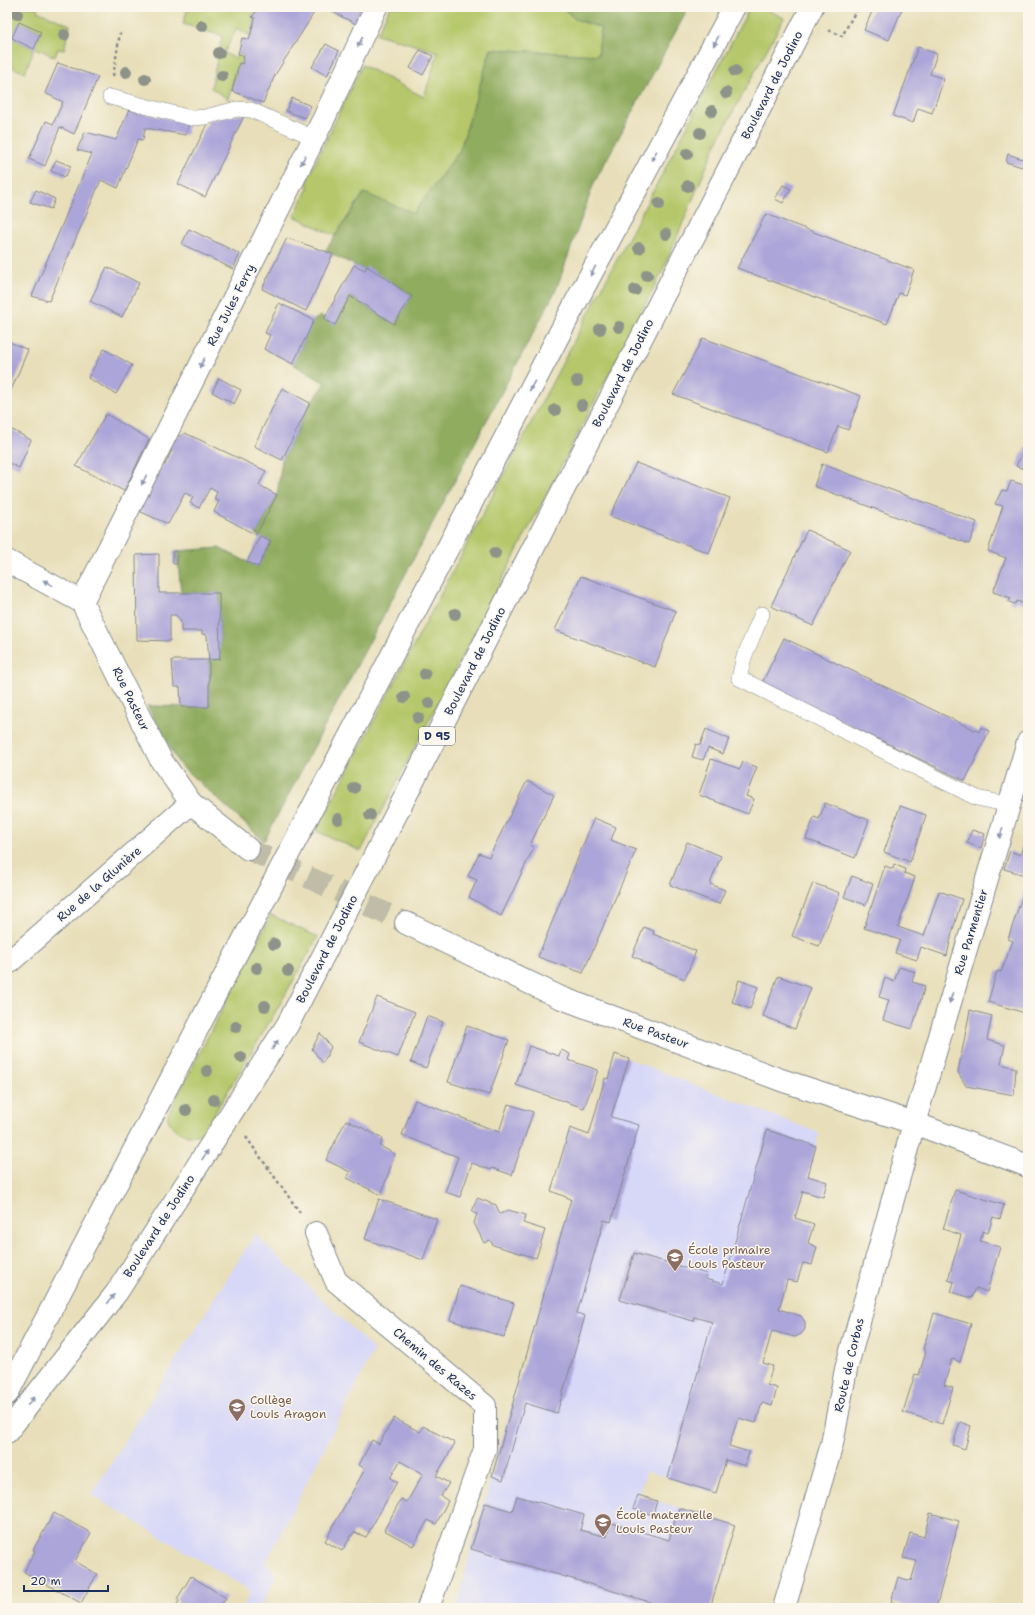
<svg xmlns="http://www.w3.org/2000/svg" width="1035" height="1615" font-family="'Shantell Sans',sans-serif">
	<rect width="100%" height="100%" fill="#fbf7ec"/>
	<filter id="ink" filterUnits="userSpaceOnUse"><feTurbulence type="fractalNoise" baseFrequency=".025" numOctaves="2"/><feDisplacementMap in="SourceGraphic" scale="8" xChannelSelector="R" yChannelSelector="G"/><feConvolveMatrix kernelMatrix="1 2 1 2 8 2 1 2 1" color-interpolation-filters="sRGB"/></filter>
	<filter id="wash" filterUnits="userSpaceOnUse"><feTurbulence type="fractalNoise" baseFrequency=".012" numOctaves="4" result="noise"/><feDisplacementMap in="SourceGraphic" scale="16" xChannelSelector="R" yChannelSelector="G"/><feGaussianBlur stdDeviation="0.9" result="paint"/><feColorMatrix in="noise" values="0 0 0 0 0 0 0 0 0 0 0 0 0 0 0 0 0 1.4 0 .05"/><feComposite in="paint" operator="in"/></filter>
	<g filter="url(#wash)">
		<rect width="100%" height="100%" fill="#e8dfba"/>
		<path fill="#d7d7f8" d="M615,1054L819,1133L808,1176L827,1182L823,1197L803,1191L795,1218L814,1224L808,1243L817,1247L812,1265L803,1263L797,1282L787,1280L779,1309L801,1316L805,1322V1329L801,1334L795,1337L772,1332L763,1362L773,1366L767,1385L777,1388L772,1406L762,1404L756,1423L738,1418L729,1446L749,1452L745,1466L726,1460L716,1493L647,1471L638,1495L634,1509L653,1515L657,1501L735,1525L710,1608H459L457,1605L471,1549L605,1078H608Z
			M255,1234L374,1350L266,1563L274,1571L276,1578L260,1608H242L251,1591L91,1495Z"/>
		<path fill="#b5c76b" stroke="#687b64" d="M7,7H38L37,11L70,25L64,50L58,49L55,57L34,47L41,32L19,22L12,38L34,49L25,73L7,65Z
			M188,7H260L252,16L255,18L250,36L237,28L224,53L235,58L238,54L244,56L242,64H239L228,99L211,88L222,36L183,24Z
			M390,7H562L575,19L601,28L598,55L491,49L460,150L413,214L364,193L335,236L294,216L308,188L307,180L362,65L424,97L438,52L377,34Z
			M750,7H762L784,18L717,142L663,270L361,851L316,831Z
			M271,915L318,937L272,1018L202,1134C185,1138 172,1132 167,1116Z"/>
		<path fill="#90ac5f" stroke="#566e5e" d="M562,7H689L594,183L556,290L264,841L179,764L147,706L209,707V660L220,659L219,593H181L177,551L219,548L258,567L271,541L256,535L277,495L282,460L310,403L325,383L293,364L314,320L321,316L335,325L350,296L394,324L412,296L368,267L365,270L325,251L364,193L414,213L460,150L491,49L598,55L601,28L575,19Z"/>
		<g id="blocks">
			<path fill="#aca5d9" d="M260,7L317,8L275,75L263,103L232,91L239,63L242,64L244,56L238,54L242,38L249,40L255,18L252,17Z
				M323,7H366L358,25Z
				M874,7H898L902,9L889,40L864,30Z
				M19,22L41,32L34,49L12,38Z
				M326,44L339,51L327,76L312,67Z
				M918,47L937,54L930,74L944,79L932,113L918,108L913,123L893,116Z
				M420,50L433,56L423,75L410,68Z
				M58,63L98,77L74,134L60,127L45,166L29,159L46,121L53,124L63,102L45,93Z
				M292,98L311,106L305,118L286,111Z
				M129,110L189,123L186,135L145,128L143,140L138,139L118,188L101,180L49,301L32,296L92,154L77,150L85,132L116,140Z
				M245,114L205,197L178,184L209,120Z
				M1008,154L1025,160L1022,167L1006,162Z
				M56,160L71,166L65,177L51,171Z
				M783,185L791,189L783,203L775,199Z
				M36,190L55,199L51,209L30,202Z
				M766,214L914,270L905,295L899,293L887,324L737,268Z
				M189,229L240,254L233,269L182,244Z
				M287,238L333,254L306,311L262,289Z
				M354,265L365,270L367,266L412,296L394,324L350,296L335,325L324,319Z
				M107,267L139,283L122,317L90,301Z
				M279,303L314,320L293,364L264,349L270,335L265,333Z
				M703,338L861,396L848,430L838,426L828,452L673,394Z
				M7,341L28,350L7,400Z
				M104,349L132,365L116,394L88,378Z
				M219,378L241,390L234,404L212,392Z
				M282,388L310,403L282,460L254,446Z
				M106,414L149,439L124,491L76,466Z
				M7,427L31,440L19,468L7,462Z
				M185,433L266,471L259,485L277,495L256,535L214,512L219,501L214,499L217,492L210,488L199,508L190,503L193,497L185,493L168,524L139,511L163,463L165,465L172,450L169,448L175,436H181Z
				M1025,448L1028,449V470L1016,466Z
				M636,463L730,498L709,553L610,516Z
				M822,464L977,522L969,544L814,486Z
				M1011,481L1027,486L1028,483V605L1017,601L1015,604L1009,602L1011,598L993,592L1006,558L988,551L1003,506L995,504L1002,490L1007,491Z
				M807,530L850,550L813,626L771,606Z
				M260,536L271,541L258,567L247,562Z
				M173,551H177V564H173Z
				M159,554V593H219L220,659L209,660L207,635L202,634V631H181V622L176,615H170V641L137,640L136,555Z
				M581,576L676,611L655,667L555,630Z
				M784,638L979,732L981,727L989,731L965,781L762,683Z
				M172,660H209V707H181L180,687H174Z
				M706,729L729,739L723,754L708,748L703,760L692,757L696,744L700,745Z
				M711,759L740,769L743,762L757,767L746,796L754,799L748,814L699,795Z
				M527,781L554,795L530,845L534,847L501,916L469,897L477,880L468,876L479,853L489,857Z
				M825,803L869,820L855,858L806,839L814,817L819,819Z
				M900,806L926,815L910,862L884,852Z
				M594,818L616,827L611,840L636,850L583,973L538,957Z
				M972,830L985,834L981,848L967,843Z
				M1028,830V876L1004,869L1010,851L1020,855Z
				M687,842L721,856L710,884L725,890L719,904L670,885Z
				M894,864L905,869L904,873L915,877L898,927L924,936L939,891L962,899L952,933L947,956L921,947L917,960L895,953L900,940L864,928L885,866L893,869Z
				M852,876L873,884L866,905L844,897Z
				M1028,879V1002L1025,1013L988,1002L997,971L1001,972L1013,941L1008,939Z
				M813,883L840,893L819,946L792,936Z
				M644,927L654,931L653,934L696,951L685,979L642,962V960L632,956Z
				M899,967L915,972L912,982L925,986L912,1029L883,1020L889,1000L879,997L885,978L894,982Z
				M778,976L811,988L795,1029L763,1016Z
				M739,980L758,987L750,1009L732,1002Z
				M377,997L415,1012L398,1057L359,1042Z
				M970,1010L992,1016L987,1040L1005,1045L1001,1064L1016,1068L1014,1095L966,1086L958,1072Z
				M427,1016L443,1022L426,1068L411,1062Z
				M467,1026L509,1040L489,1095L448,1082Z
				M320,1033L331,1047L323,1063L312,1049Z
				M529,1046L559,1056L561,1050L570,1054L568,1060L598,1070L584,1108L516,1085Z
				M615,1054L629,1059L611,1117L639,1125L611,1222L604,1220L577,1313L585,1316L557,1413L525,1403L503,1480L492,1476L571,1199L551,1191L570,1128L589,1135L605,1078L608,1079Z
				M415,1100L499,1132L508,1104L533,1112L512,1175L492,1168L491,1170L472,1163L460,1197L445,1192L458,1157L402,1135Z
				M346,1120L383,1138L380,1146L395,1154L381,1195L347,1178L350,1172L326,1160Z
				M767,1130L816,1146L808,1176L827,1182L823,1197L803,1191L795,1218L814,1224L808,1243L817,1247L812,1265L803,1263L797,1282L787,1280L779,1309L801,1316L805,1322V1329L801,1334L795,1337L772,1331L763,1363L773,1366L767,1385L777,1388L772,1406L762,1403L756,1423L738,1418L729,1446L749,1452L745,1466L726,1460L716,1493L668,1478L712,1322L694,1317L693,1321L620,1300L634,1253L707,1274L705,1279L723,1284Z
				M955,1190L1004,1205L1000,1219L993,1217L988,1233L983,1231L980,1241L1000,1247L987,1292L976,1288L972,1298L951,1292L954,1282L948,1280L961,1235L943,1229Z
				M477,1198L496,1205L500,1214L508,1210L526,1215L523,1223L545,1230L536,1258L493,1245L490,1240L484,1243L474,1223L477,1214L472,1212Z
				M379,1199L437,1219L423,1260L365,1239Z
				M460,1286L514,1303L504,1337L450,1320Z
				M934,1313L971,1324L960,1362L952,1359L944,1385L953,1388L942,1424L903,1412L915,1374L919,1375L926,1351L923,1349Z
				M394,1418L420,1432L423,1426L455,1443L436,1476L449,1483L441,1496L448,1501L436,1524L428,1520L413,1546L384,1530L401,1499L407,1502L423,1474L400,1461L390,1478L397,1482L366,1537L354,1532L342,1551L325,1541L365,1469L359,1465L372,1440L379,1444Z
				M960,1422L971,1426L965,1449L953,1445Z
				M638,1495L657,1501L653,1515L633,1509Z
				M517,1496L584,1515L580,1530L607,1537L611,1523L669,1540L679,1508L735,1525L710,1608H649L650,1602L471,1549L485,1503L512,1511Z
				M54,1513L91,1533L75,1561L97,1574L81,1603L24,1572L35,1551L33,1550Z
				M930,1513L959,1521L936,1608H904L905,1605L891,1602L898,1577L911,1581L917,1561L903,1558L910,1533L924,1537Z
				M191,1576L226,1598L219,1608H175L179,1601L177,1599Z"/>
		</g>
	</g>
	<g filter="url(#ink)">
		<use href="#blocks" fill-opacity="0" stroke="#82878c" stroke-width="1"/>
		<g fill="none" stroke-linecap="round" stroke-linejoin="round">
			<path stroke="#bfbca8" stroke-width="22" stroke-dasharray="22 11" stroke-linecap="butt" d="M248,849L406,923"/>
			<g stroke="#82878c" stroke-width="16">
				<path id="lane" d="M110,97L191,118L205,117L237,109L251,110L314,138
					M762,614L744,657L739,678L977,798L1009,805"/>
			</g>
			<g stroke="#82878c" stroke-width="24">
				<path id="street" d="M82,602L324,118L376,7
					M1028,742L914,1123L1028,1166
					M7,964L191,803
					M316,1233L336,1281L485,1406V1449L428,1608"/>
			</g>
			<g stroke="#82878c" stroke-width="24">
				<path id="secondary" d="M7,561L82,602L161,760L191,803L248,849
					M406,923L559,997L781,1080L914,1123L846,1369L832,1444L784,1608"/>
			</g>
			<g stroke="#82878c" stroke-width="24">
				<path id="primary" d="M7,1394L577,300L734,7
					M7,1432L117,1292L288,1024L812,7"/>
			</g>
			<path stroke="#82878c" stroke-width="2.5" stroke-dasharray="3 3" stroke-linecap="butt" d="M829,30L842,36L858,7
				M113,76L120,33
				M246,1137L301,1214"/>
			<use href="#lane" stroke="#fff" stroke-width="15"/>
			<use href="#street" stroke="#fff" stroke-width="22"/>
			<use href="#secondary" stroke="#fff" stroke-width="22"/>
			<use href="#primary" stroke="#fff" stroke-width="22"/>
		</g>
		<g fill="#8d9389">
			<circle cx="17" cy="14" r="6"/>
			<circle cx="202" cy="26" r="6"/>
			<circle cx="64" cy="35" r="6"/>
			<circle cx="219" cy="53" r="6"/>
			<circle cx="735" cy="71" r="6"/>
			<circle cx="126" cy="72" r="6"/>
			<circle cx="222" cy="76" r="6"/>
			<circle cx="145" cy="79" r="6"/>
			<circle cx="726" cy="93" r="6"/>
			<circle cx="712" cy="111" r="6"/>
			<circle cx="700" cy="133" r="6"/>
			<circle cx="687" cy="154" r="6"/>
			<circle cx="688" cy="186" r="6"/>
			<circle cx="659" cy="204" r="6"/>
			<circle cx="666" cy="234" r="6"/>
			<circle cx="639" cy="248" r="6"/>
			<circle cx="647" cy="275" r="6"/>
			<circle cx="635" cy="290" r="6"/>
			<circle cx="619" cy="327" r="6"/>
			<circle cx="600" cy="329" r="6"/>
			<circle cx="577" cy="381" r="6"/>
			<circle cx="582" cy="405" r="6"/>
			<circle cx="555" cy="410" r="6"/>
			<circle cx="495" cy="553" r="6"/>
			<circle cx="455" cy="614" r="6"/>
			<circle cx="425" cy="674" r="6"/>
			<circle cx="404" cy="697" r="6"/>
			<circle cx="429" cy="703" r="6"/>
			<circle cx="418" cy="718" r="6"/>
			<circle cx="354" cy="788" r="6"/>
			<circle cx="370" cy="815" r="6"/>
			<circle cx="338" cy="819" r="6"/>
			<circle cx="274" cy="944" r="6"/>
			<circle cx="257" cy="968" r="6"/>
			<circle cx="288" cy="971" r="6"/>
			<circle cx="265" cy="1006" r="6"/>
			<circle cx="236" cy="1027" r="6"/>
			<circle cx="241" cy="1057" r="6"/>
			<circle cx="207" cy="1071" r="6"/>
			<circle cx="214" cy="1100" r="6"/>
			<circle cx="186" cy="1110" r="6"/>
		</g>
		<defs><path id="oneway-solid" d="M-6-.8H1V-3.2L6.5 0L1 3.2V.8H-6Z"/></defs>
		<g fill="#8d97ae">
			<use href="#oneway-solid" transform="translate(716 41) rotate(118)"/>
			<use href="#oneway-solid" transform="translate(360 42) rotate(115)"/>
			<use href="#oneway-solid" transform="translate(654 156) rotate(118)"/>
			<use href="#oneway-solid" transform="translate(303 160) rotate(117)"/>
			<use href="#oneway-solid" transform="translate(593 271) rotate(118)"/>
			<use href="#oneway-solid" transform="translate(202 363) rotate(117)"/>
			<use href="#oneway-solid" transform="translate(532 386) rotate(118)"/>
			<use href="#oneway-solid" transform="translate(144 480) rotate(117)"/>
			<use href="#oneway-solid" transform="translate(48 583) rotate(-151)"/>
			<use href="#oneway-solid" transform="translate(1001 833) rotate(107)"/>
			<use href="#oneway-solid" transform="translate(951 998) rotate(107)"/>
			<use href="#oneway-solid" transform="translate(275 1045) rotate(-57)"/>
			<use href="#oneway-solid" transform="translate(205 1155) rotate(-57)"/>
			<use href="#oneway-solid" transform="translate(111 1299) rotate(-52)"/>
			<use href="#oneway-solid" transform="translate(31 1401) rotate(-52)"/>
		</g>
	</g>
	<defs>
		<g id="school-pin" transform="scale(0.9)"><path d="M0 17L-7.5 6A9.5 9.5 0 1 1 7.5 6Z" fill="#8d6e63" stroke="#fbf7ec"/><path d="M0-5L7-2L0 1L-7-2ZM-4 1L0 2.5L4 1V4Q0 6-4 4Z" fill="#fff"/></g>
	</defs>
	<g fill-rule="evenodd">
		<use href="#school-pin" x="675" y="1257"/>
		<use href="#school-pin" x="237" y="1407"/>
		<use href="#school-pin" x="603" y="1522"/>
	</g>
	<g text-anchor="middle" stroke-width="3" stroke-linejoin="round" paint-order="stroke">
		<rect fill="#fbf7ec" stroke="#5e6b89" stroke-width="1" x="419" y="727" width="36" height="18" rx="3"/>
		<g font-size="11" font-weight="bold" fill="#1b2f5e">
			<text x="437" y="740">D 95</text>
		</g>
		<g font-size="12" fill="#1b2f5e" stroke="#fbf7ec">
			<text transform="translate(772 85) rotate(-63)" y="4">Boulevard de Jodino</text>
			<text transform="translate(231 305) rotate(-63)" y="4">Rue Jules Ferry</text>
			<text transform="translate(623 373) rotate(-63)" y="4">Boulevard de Jodino</text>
			<text transform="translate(475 661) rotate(-63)" y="4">Boulevard de Jodino</text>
			<text transform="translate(131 699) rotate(64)" y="4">Rue Pasteur</text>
			<text transform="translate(99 884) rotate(-41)" y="4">Rue de la Glunière</text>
			<text transform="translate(971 932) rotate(-73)" y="4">Rue Parmentier</text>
			<text transform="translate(327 949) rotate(-63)" y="4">Boulevard de Jodino</text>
			<text transform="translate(656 1033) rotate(20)" y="4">Rue Pasteur</text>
			<text transform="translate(159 1226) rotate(-57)" y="4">Boulevard de Jodino</text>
			<text transform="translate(435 1364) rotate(40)" y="4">Chemin des Razes</text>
			<text transform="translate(849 1365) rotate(-77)" y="4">Route de Corbas</text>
		</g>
		<g font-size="12" fill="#785e54" stroke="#fbf7ec" text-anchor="start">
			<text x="688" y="1254">École primaire<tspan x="688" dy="14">Louis Pasteur</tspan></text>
			<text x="250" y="1404">Collège<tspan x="250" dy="14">Louis Aragon</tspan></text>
			<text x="616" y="1519">École maternelle<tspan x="616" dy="14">Louis Pasteur</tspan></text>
		</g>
	</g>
	<rect width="1035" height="1615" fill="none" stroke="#fbf7ec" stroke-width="24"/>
	<path d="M24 1585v6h84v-6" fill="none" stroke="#1b2f5e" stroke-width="2"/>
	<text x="30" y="1585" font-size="12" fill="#1b2f5e" stroke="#fbf7ec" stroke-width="3" paint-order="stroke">20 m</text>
</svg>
